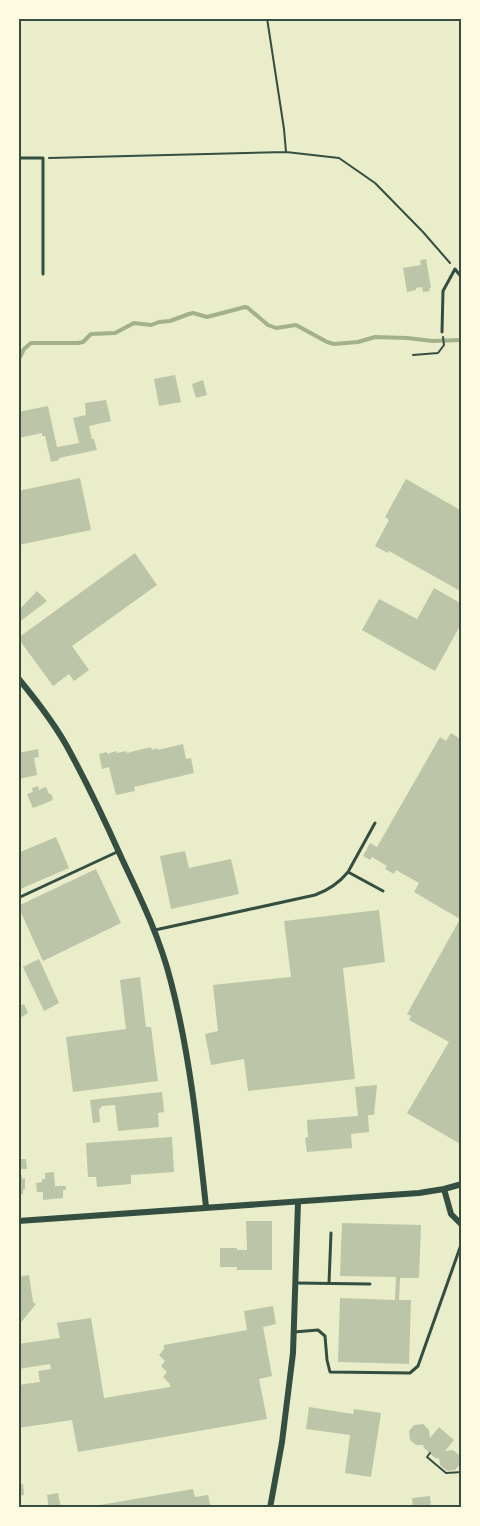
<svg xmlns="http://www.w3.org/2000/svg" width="480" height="1526" font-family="'Source Serif 4',serif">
	<rect width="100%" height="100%" fill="#e9edc9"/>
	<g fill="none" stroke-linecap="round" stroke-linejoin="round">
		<path stroke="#a3b18a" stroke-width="4" d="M18,357H20L24,349L31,343H78L83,342L91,334L115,333L134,323L151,325L159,322L170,321L189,314L193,313L207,317L245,307L248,308L268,325L276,328L296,325L327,342L334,344L358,342L375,337L407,338L433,341L462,340"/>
	</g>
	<path fill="#bcc5a7" d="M426,259L431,288H429L430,291L423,292L422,287L416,288V290L407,292L403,268L421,265L420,260Z
		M175,375L181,402L159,406L154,379Z
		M203,380L207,395L196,398L192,384Z
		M106,400L111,421L89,426L92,439H94L97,450L59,458V460L51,462L45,436H42V433L18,438V412L48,406L57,447L79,443L73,418L86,415L85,403Z
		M80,478L91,530L18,545V491Z
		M406,479L462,511V592L389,551L388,553L375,546L389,520L385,517Z
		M135,553L157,585L72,646L89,670L74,681L69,674L53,686L18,638Z
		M434,588L462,604V627L460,626L435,671L362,630L379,599L417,619Z
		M37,591L47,601L18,623V606L20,609Z
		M451,733L462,740V1145L407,1113L449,1042L409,1020L411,1016L407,1014L460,919L414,892L419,883L396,870L394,874L385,869L387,866L372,857L370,860L363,856L370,843L377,847L440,737L446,741Z
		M183,744L186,759L191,758L194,773L134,787L135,791L116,795L109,767L102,769L99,754L107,752V754L116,751L117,753L126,751L127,753L151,747L152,750L157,748L158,750Z
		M38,749L39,757L34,758L37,775L18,779V753Z
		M38,786L39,790L46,787L49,794H51L53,799L51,801L33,808L27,794L33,792L32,788Z
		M56,837L69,868L18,890V853Z
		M185,851L189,868L231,859L239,894L171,909L160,856Z
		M96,869L121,923L43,961L18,906Z
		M379,910L385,962L343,968L355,1079L248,1091L244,1059L211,1065L205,1034L218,1031L213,985L291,977L284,921Z
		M39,959L59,1003L44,1011L23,967Z
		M140,977L146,1027H151L158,1081L73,1092L66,1037L126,1029L120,980Z
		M24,1004L28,1013L18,1019V1007Z
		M377,1085L374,1115H368L369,1132L351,1134L352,1148L307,1152L305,1138L308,1137L307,1120L358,1116L355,1087Z
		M162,1092L164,1112L158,1113L159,1127L118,1131L115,1105L102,1106L99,1110L100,1122L93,1123L90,1100Z
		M172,1137L174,1172L131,1175V1184L97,1187L96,1177H88L86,1143Z
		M18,1159H26L27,1169H18Z
		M54,1172L55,1186H66V1190H63V1198L43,1200V1192H37L36,1183L42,1182V1179H45V1173Z
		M22,1175V1179L25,1178V1189L23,1190V1194L18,1195V1176Z
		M246,1221H272V1270H237V1267H220V1248H237V1250H247Z
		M342,1223L421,1225L419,1278H400L399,1300H411L409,1364L338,1362L340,1298L395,1300L396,1277L340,1276Z
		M29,1275L33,1302L36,1304L18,1326V1277Z
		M273,1306L276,1324L263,1327L272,1376L259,1379L267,1419L78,1452L72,1420L18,1428V1385L40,1382L38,1371L51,1369L50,1364L18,1369V1344L60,1338L57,1323L91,1318L104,1398L170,1387V1384L163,1377L167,1372L161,1366L165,1361L159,1355L164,1349V1345L247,1330L244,1311Z
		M309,1407L353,1414L354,1409L381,1413L371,1477L345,1473L350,1435L306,1429Z
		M423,1424L429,1430L430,1438L439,1427L454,1440L445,1451L453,1450L460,1456V1464L455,1470L447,1471L440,1465L439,1458L438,1459L434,1457L425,1449L423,1446L424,1445H416L410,1440L409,1431L414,1425Z
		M23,1484L24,1495L18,1496V1485Z
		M193,1489L195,1497L208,1495L211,1508H100V1505Z
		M58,1493L61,1508H49L47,1495Z
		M430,1496L431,1508H413L412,1498Z"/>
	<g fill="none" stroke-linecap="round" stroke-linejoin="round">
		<path stroke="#344e41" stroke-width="2" d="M267,18L284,129L286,152
			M49,158L286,152L339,158L375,183L423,232L450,263
			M413,355L438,353L444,345L443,337
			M430,1453L427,1457L446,1473L462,1472"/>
		<path stroke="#344e41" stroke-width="3" d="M18,158H43V274
			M442,332L443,291L455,269L462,278
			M348,872L383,891
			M18,898L117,852
			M155,930L315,895C329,890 339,883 348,872L375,823
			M296,1283L370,1284
			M329,1283L331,1233
			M294,1332L318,1330L325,1336L327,1360L330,1372L410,1373L418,1366L462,1242"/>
		<path stroke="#344e41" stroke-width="6" d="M18,678C37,701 56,725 70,752C89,787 106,823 122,859C141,899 160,938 171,982C190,1055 198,1132 206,1207
			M444,1189L451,1214L462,1225
			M18,1221L419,1193L444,1189L462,1184
			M270,1508L282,1442L293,1353L298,1202"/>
	</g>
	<rect width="480" height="1526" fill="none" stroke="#fefae0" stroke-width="39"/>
	<rect x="20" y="20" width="440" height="1486" fill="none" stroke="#344e41" stroke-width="2"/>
</svg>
